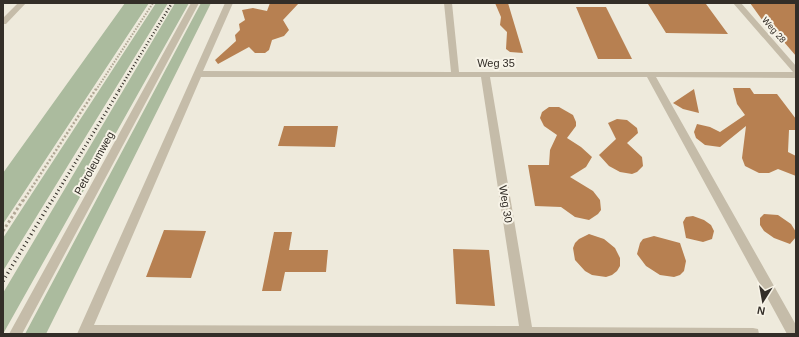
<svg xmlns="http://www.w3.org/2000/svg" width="799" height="337" font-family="Arial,sans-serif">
	<rect width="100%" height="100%" fill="#eeeadc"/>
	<path fill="#abbb9e" d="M125,3H149L3,224V173Z
		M156,3H168L3,271V238Z
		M175,3H189L3,334V293Z
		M201,3H211L46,334H25Z"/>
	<path fill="#b78051" d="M270,3H299L283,20L289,30L284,36L272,40L269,50L265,53H255L249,47L218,64L215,60L236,41L235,35L240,30L239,24L245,20L242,10L253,8L267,11Z
		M495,3H508L523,53L510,52L506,49L507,32L500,25L501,17Z
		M683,3L706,4L728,34L666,33L648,4Z
		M750,3H796V56L772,28H768Z
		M576,7H606L632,59H598Z
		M733,88H750L754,94H777L796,119V130H789L788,152L796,156V176L778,169L769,173H759L745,166L742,158L746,126L720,147L705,145L696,138L694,132L697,124L710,127L720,132L745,115L737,104Z
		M694,89L699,113L683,109L673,103Z
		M549,107H559L573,115L576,122V126L567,138L581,147L592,157L586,167L570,177L593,191L600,200L601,210L598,214L589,220L575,217L561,207L535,206L528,165H549L550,150L557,135L544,126L540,118L542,112Z
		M617,119L627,120L637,128L638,133L627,143L642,157L643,166L637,172L632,174L620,172L609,166L599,155L616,139L608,123Z
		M284,126H338L335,147L278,146Z
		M764,214L778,215L791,224L796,232V237L790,244L774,238L764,231L760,225V218Z
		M693,216L704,220L711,225L714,231L712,239L703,242L686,238L683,222L686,217Z
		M164,230L206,231L191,278L146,277Z
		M274,232H292L289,250H328L326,272H285L281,291H262Z
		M589,234L604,239L615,248L620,258V266L617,271L612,275L606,277L592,275L585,271L575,260L573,248L575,243L579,239Z
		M654,236L680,243L686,261L684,271L680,275L674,277L660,275L646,266L637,254L640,243L643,239Z
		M453,249L489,250L495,306L456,304Z"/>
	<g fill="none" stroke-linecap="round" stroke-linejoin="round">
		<path stroke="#b0a694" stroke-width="2" stroke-dasharray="1.5 1.5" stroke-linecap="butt" d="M96,90L153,3"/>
		<path stroke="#b0a694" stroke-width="2.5" stroke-dasharray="2 2" stroke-linecap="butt" d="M23,201L96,89"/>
		<path stroke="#b0a694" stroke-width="3" stroke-dasharray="2.5 2.5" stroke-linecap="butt" d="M3,231L23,200"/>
		<path fill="#c5bca9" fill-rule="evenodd" d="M18,3H26L6,24H3V18Z
			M191,3H199L22,334H9Z
			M225,3H233L203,71L451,72L444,3H452L459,72H793L733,3H741L796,66V78L656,77L796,325V334H787L647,77H490L532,327L753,328L758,329L759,334H77ZM201,77H481L519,326L94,325Z"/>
		<path stroke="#332e28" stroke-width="2.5" stroke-dasharray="1 2.5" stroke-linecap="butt" d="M119,90L172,3"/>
		<path stroke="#332e28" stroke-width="3" stroke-dasharray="1 3" stroke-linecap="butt" d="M52,201L120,89"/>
		<path stroke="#332e28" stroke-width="3.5" stroke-dasharray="1 3.5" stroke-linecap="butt" d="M3,281L52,200"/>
	</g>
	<g text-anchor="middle" stroke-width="4" stroke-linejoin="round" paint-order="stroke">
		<g font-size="9" fill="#332e28" stroke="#f7f3e7">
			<text transform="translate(774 30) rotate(49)" y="3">Weg 28</text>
		</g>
		<g font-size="11" fill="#332e28" stroke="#f7f3e7">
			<text x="496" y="67">Weg 35</text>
			<text transform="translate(94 163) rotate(-61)" y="4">Petroleumweg</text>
			<text transform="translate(506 204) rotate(81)" y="4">Weg 30</text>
		</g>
	</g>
	<rect width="799" height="337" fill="none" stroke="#332e28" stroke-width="8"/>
	<g transform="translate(763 301) rotate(191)" stroke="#f7f3e7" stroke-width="3" paint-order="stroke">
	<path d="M0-3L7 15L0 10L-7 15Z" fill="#332e28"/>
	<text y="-6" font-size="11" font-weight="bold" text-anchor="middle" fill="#332e28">N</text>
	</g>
</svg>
